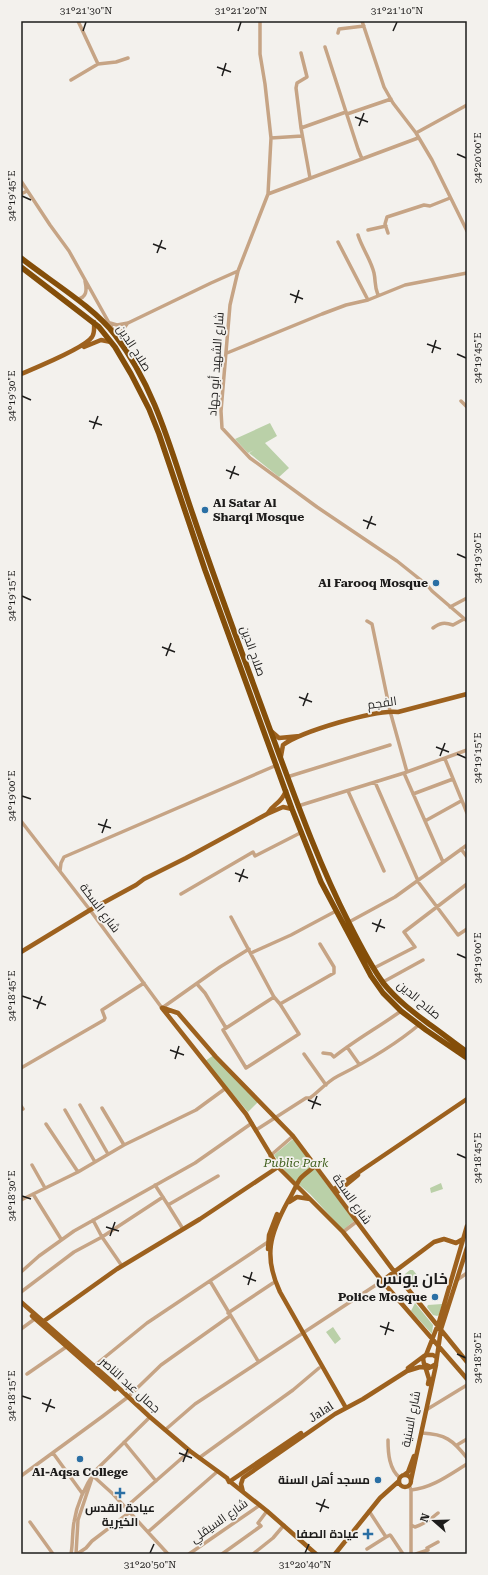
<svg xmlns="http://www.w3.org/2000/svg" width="488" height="1575" font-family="'Roboto Serif',Cairo,serif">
	<rect width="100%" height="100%" fill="#f3f1ed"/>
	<path fill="#bad0a8" d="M270,423L277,436L265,443L289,468L279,477L249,453L254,450L248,453L235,439Z
		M214,1055L259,1101L248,1112L205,1061Z
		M293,1139L354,1221L343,1230L310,1194L288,1175L274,1155Z
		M441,1183L443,1189L431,1193L430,1188Z
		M410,1270H413L417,1275L413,1279L415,1282L410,1286L404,1277L405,1274Z
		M415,1303L433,1325L432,1334L411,1311Z
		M442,1304L439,1315L437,1316L433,1315L427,1307L428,1305Z
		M333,1327L341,1339L335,1344L326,1332Z"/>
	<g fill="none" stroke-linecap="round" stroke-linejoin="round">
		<path stroke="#c6a485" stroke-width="3.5" d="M78,21L98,64
			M260,21V54L265,84L271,138L268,194L238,271L230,305L221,411L222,428L250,458L317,507L397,561L427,585L432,591L467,621
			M362,21L384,87L393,103L416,133L432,160L467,231
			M338,33L339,29L364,26
			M325,47L358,149L362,159
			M301,53L307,77L297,83L296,88L301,128L310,178
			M71,80L98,64L116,62L128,58
			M347,114L391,99
			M301,128L346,112
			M416,133L467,105
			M271,138L302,136
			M21,181L50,225L69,251L113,330
			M21,194L27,191
			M268,194L418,138
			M368,230L386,226
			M388,233L385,224L387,217L424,205L430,206L450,198
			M358,235C362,248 371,260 374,273C376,282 374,285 378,295
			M338,242L368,300
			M77,299C87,298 87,290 85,281
			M110,323L117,325L128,323L211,283L238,271
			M121,342L122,331L127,324
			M227,353L322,314L346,305L368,300L405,285L467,273
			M461,401L467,407
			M450,607L467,598
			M367,621L372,624L390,711L407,772
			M433,628C440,623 444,622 453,625L464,619
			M445,759L467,813
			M404,773L443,862
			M287,777L390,745
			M375,782L419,883L458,935L467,929
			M348,791L384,871
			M413,794L453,779
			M298,806L404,773L467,750
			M21,821L90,910L162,1008L220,967L249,949
			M425,821L461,801
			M461,849L467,857
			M60,871L61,863L64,857L277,765
			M181,894L253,852L255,856L302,832
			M231,917L274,997L280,1004L299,1034L246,1068L223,1030L274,997
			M349,922L395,897L467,845
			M251,953L291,935L336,911
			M374,968L415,947L404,932L467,884
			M383,982L423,960
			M197,984L205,993L226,1028
			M280,1004L334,973V967L320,944
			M347,1047L359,1064
			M323,1053L331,1054L334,1057C355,1040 379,1027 401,1011
			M304,1054L326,1085
			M21,1068L104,1020L105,1018L102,1010L144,983
			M80,1105L108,1154
			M21,1106L23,1109
			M102,1108L124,1145
			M65,1110L95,1162
			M46,1124L78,1172
			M256,1130L306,1098H310C319,1091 328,1081 338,1076C366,1062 395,1045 420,1024
			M270,1156L293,1136
			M32,1165L45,1188
			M155,1185L168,1205
			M33,1194L61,1239
			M21,1200L78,1172L124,1145L196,1110L226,1088
			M93,1220L102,1237L163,1197
			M183,1229L168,1205L218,1176
			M343,1232L356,1222
			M21,1272L39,1256L74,1231L195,1163L252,1123
			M457,1280L467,1273
			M210,1281L258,1361
			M21,1292L74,1252L102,1237L122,1266
			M228,1313L273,1283
			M21,1329L36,1318
			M94,1366L147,1323L268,1242
			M27,1374L69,1345
			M426,1410L467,1385
			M165,1430L195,1404L382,1281
			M422,1433C445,1434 453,1440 467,1458
			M388,1440C388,1453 389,1469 400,1478
			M124,1442L156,1481
			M457,1445L467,1439
			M53,1453L82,1493
			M199,1458L293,1390L319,1368
			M92,1475L113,1494L168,1554
			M21,1476L103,1416L128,1397L161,1365L230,1316
			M409,1485L411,1490V1554
			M411,1490C432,1488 449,1475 467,1464
			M126,1507L190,1451
			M30,1522L53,1554
			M411,1525L415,1527C424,1524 431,1519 438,1513
			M148,1532L218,1471
			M386,1537L390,1535L391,1536L403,1554
			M367,1549L386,1537L369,1511
			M71,1554C73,1543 72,1533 74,1522C77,1503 85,1486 96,1470L150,1417
			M76,1554L78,1520L92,1478
			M77,1554L86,1548L92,1541L130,1512
			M189,1554L260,1505
			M222,1554L261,1526L258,1523L267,1511
			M253,1554L273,1538L284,1525
			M416,1554L428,1550L427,1548L438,1542"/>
		<path stroke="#9d611e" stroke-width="4.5" d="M84,347L101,340L111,342
			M21,374C35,368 85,348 92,337C95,333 94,327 94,322
			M271,731L279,738L300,736
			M281,756L283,745C300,732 376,709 398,712L467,694
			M268,813C275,802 280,805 286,791
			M21,952L90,910L136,885L144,879L186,858L267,814L283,807L292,809
			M162,1008L246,1114L278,1167L343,1232L382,1281L467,1379
			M163,1008L178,1013L216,1057L293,1136L399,1278L467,1362
			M316,1165C311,1170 304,1174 300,1179C296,1185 292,1195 288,1201C270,1234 263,1256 280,1292L346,1408
			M334,1189L467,1099
			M336,1193L358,1175
			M289,1202L297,1197L310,1199
			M268,1249L269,1235L277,1214
			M382,1281L434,1242L444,1239L456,1243L463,1239
			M21,1302L110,1380L150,1417L190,1451L227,1478L228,1480L267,1511L316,1554
			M32,1316L115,1389
			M44,1321L117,1269L200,1219L278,1167
			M426,1355L439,1322L467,1226
			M436,1357L433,1355H426L423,1358L424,1364L431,1367L436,1364L441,1329L467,1248
			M425,1366L429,1379L428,1384
			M408,1368L424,1356
			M404,1475L408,1472L414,1456
			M399 1481a6 6 0 1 1 12 0a6 6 0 1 1-12 0Z
			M411,1480L436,1365
			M229,1482L301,1433
			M243,1492L241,1484L243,1478L335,1414L363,1399L407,1371L420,1367L429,1368
			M335,1554L380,1498L399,1481"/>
		<path stroke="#844e09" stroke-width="5.5" d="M21,258C50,281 94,307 115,335C156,388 172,454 193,515C220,595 250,674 279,754C300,811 321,868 349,923C359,943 370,965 384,984C397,1000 413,1012 429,1024C442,1033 454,1043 467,1052
			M21,267L99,327L115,347L131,374L149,409L159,434L205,570L292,809L321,882L371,976L383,993L401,1011L426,1030L467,1058"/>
	</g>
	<path fill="none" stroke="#1d1c1b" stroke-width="1.5" d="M83,31L86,22M238,31L241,22M393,31L397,22M217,67L231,72M222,76L226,63M355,117L368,122M359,126L364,113M457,154L466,158M22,196L31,200M153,244L166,249M157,253L162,240M290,294L303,299M295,303L299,290M427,344L441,349M432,353L436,340M457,354L466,358M22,396L31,400M89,421L102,425M93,429L98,416M226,470L239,475M230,479L235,466M363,520L376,525M367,529L372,516M457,554L466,558M22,596L31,600M162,647L175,652M166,656L171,643M299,697L312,702M303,706L308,693M436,747L449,752M457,754L466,758M440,756L445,743M22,796L31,799M98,824L111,828M102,833L107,819M235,873L248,878M239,882L244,869M372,923L385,928M376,932L381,919M457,954L466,958M22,996L31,999M33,1000L46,1005M37,1009L42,996M170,1050L184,1055M175,1059L179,1046M308,1100L321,1105M312,1109L317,1096M457,1154L466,1158M22,1196L31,1199M106,1227L119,1231M110,1236L115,1222M243,1276L256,1281M248,1285L252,1272M380,1326L394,1331M385,1335L389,1322M457,1354L466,1358M22,1396L31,1399M42,1403L55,1408M46,1412L51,1399M179,1453L192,1458M183,1462L188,1449M316,1503L329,1508M320,1512L325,1499M150,1553L154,1544M305,1553L309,1544"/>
	<g fill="#2a6fa4" stroke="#f3f1ed" stroke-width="1.5">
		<circle cx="205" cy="510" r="4"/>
		<circle cx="436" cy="583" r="4"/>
		<circle cx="435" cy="1297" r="4"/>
		<circle cx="80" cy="1459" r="4"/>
		<circle cx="378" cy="1480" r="4"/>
		<path d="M118 1487h4v4h4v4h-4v4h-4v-4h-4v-4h4z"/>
		<path d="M366 1528h4v4h4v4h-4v4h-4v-4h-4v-4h4z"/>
	</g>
	<g text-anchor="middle" stroke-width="3.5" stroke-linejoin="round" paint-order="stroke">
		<g font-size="12" fill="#1d1c1b" stroke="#f3f1ed">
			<text transform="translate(134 348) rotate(57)" y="4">صلاح الدين</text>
			<text transform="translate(216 364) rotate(-86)" y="4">شارع الشهيد أبو جهاد</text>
			<text transform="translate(253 651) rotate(70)" y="4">صلاح الدين</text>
			<text transform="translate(382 703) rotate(-8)" y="4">الفجم</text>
			<text transform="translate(100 908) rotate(53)" y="4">شارع السكة</text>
			<text transform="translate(419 1000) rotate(40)" y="4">صلاح الدين</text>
			<text transform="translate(352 1199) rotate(55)" y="4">شارع السكة</text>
			<text transform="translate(130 1385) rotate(42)" y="4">جمال عبد الناصر</text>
			<text transform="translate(321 1412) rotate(-33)" y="4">Jalal</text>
			<text transform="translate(411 1419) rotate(-79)" y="4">شارع السنية</text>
			<text transform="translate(219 1521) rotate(-35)" y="4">شارع السيقلي</text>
		</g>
		<g font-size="12" font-weight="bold" fill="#1d1c1b" stroke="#f3f1ed" text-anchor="end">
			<text x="213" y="507" text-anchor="start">Al Satar Al<tspan x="213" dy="14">Sharqi Mosque</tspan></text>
			<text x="428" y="587">Al Farooq Mosque</text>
			<text x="427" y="1301">Police Mosque</text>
			<text x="80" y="1476" text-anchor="middle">Al-Aqsa College</text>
			<text x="370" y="1484">مسجد أهل السنة</text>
			<text x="120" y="1512" text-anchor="middle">عيادة القدس<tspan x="120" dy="14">الخيرية</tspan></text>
			<text x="359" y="1538">عيادة الصفا</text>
		</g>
		<g font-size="12" font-style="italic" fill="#41601f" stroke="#f3f1ed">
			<text x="296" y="1167">Public Park</text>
		</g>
		<g font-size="16" font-weight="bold" fill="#1d1c1b" stroke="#f3f1ed">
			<text x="412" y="1284">خان يونس</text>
		</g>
	</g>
	<rect width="488" height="1575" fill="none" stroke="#f3f1ed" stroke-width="44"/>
	<g transform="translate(434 1521) rotate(290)" stroke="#f3f1ed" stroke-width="3" paint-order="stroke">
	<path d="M0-3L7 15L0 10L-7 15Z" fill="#1d1c1b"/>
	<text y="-6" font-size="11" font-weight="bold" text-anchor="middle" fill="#1d1c1b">N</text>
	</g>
	<rect x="22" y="22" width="444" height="1531" fill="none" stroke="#1d1c1b" stroke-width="1.5"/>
	<g font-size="10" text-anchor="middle" fill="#1d1c1b">
		<text x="86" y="14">31°21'30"N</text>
		<text x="241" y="14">31°21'20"N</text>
		<text x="397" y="14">31°21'10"N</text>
		<text transform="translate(477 158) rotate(-90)" y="4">34°20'00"E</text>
		<text transform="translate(11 196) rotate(-90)" y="4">34°19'45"E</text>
		<text transform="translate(477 358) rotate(-90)" y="4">34°19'45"E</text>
		<text transform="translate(11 396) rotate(-90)" y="4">34°19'30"E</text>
		<text transform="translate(477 558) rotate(-90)" y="4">34°19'30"E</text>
		<text transform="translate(11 596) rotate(-90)" y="4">34°19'15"E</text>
		<text transform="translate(477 758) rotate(-90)" y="4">34°19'15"E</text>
		<text transform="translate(11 796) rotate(-90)" y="4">34°19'00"E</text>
		<text transform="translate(477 958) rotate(-90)" y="4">34°19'00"E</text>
		<text transform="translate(11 996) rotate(-90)" y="4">34°18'45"E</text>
		<text transform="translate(477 1158) rotate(-90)" y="4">34°18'45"E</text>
		<text transform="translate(11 1196) rotate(-90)" y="4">34°18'30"E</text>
		<text transform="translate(477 1358) rotate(-90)" y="4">34°18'30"E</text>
		<text transform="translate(11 1396) rotate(-90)" y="4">34°18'15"E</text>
		<text x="150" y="1568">31°20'50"N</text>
		<text x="305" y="1568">31°20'40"N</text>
	</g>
</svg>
